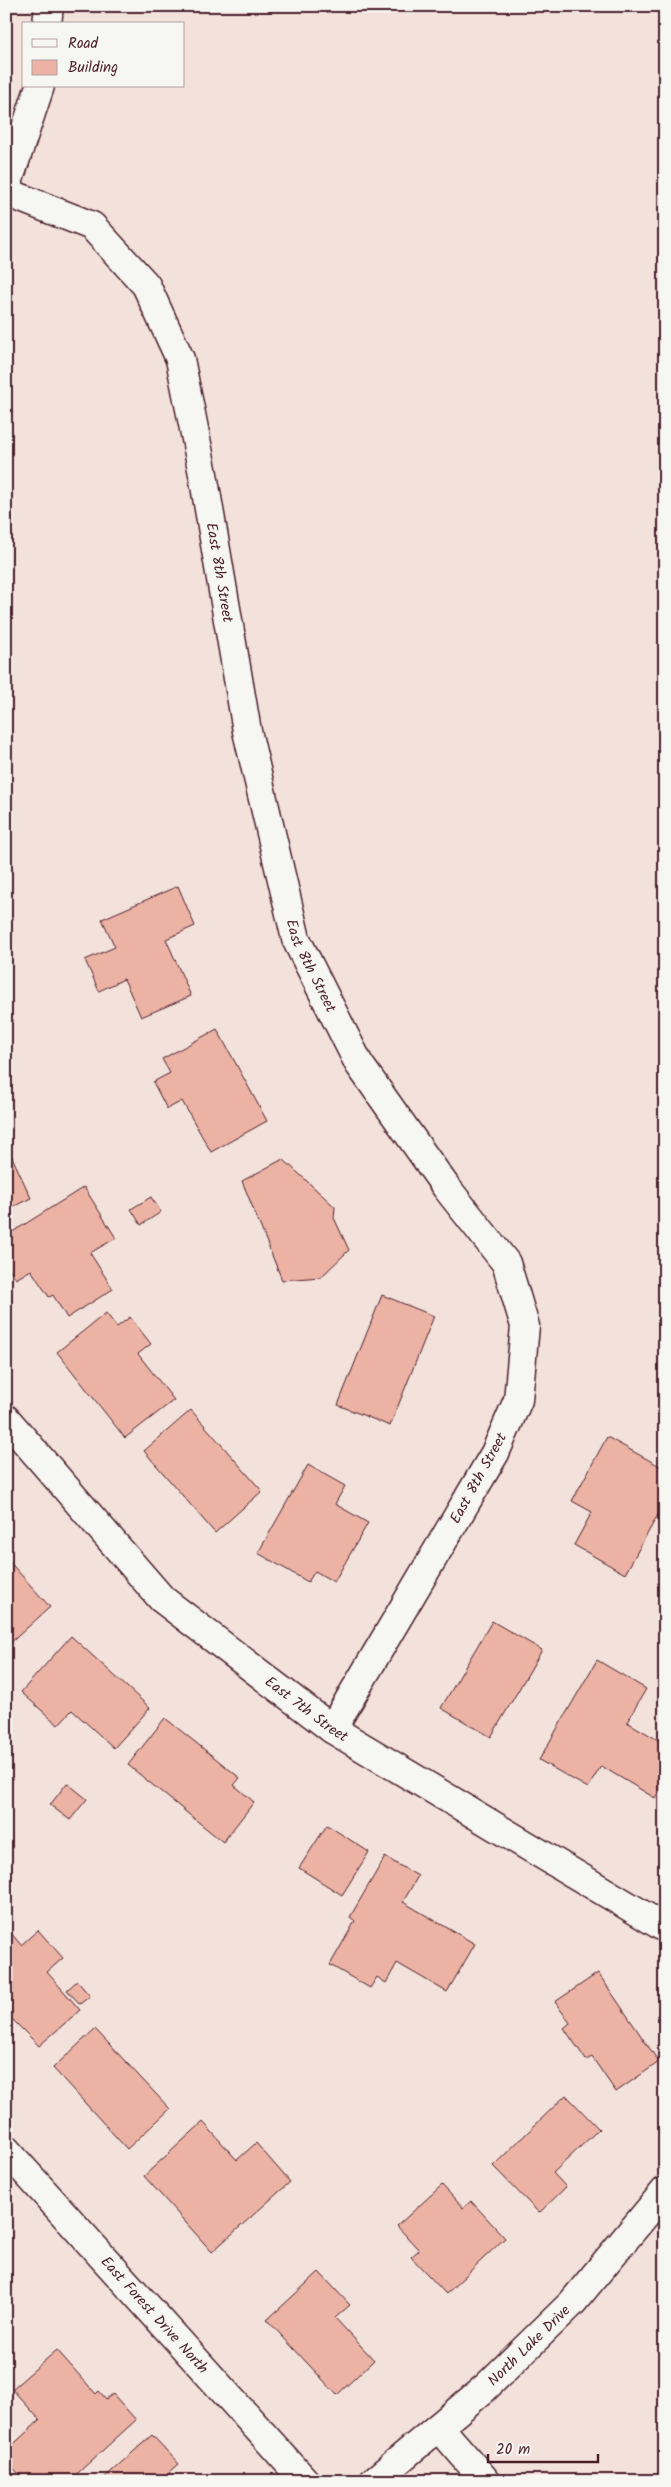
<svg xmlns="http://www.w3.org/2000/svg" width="671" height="2487" font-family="Kalam,sans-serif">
	<rect width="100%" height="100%" fill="#f3e2db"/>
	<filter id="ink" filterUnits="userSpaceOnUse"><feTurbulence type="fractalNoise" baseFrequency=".02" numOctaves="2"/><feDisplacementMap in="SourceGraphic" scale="10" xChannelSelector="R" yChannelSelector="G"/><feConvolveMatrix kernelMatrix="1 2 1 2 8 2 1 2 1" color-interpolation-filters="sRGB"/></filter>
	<g filter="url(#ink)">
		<path fill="#ecb3a5" stroke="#4a1f2b" d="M178,886L195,926L166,939L191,996L141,1017L124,979L99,991L85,960L115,947L102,919Z
			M217,1029L267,1121L211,1152L182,1101L167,1109L153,1082L170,1073L162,1059Z
			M6,1144L31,1198L6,1210Z
			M283,1159L335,1207L334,1218L349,1250L321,1277L282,1280L242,1181Z
			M84,1187L116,1238L90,1253L113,1289L67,1318L53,1295L49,1297L31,1270L16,1279L6,1263V1236Z
			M151,1197L161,1212L141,1225L131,1209Z
			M382,1295L434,1316L390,1426L338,1405Z
			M106,1313L117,1327L130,1317L151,1344L138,1354L174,1400L125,1438L57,1352Z
			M191,1410L262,1491L215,1533L144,1451Z
			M607,1437L665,1469V1502L625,1574L574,1545L592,1512L572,1501Z
			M308,1465L345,1486L335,1504L368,1523L334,1582L315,1571L308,1582L258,1553Z
			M6,1558L50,1607L6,1647Z
			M492,1621L542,1650L491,1737L441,1708Z
			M71,1636L150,1708L114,1748L72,1710L58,1725L21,1692Z
			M597,1660L646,1689L627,1722L665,1744V1781L655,1798L601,1766L588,1788L539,1760Z
			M165,1718L240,1778L234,1785L254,1802L223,1842L128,1765Z
			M67,1783L87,1799L70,1820L50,1805Z
			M327,1825L369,1852L342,1895L299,1868Z
			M385,1857L418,1876L403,1902L475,1944L447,1992L397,1963L386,1983L377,1977L370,1988L330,1965L355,1921L350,1917Z
			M38,1930L63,1958L47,1972L80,2010L39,2046L6,2013V1935L10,1932L21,1945Z
			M598,1973L659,2062L616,2092L592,2057L586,2060L564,2028L570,2023L555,2002Z
			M77,1981L90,1996L80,2004L67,1990Z
			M95,2029L170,2109L127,2149L53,2068Z
			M566,2095L599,2129L553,2173L566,2187L539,2213L493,2166Z
			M203,2122L237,2160L256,2143L290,2182L212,2252L144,2176Z
			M442,2185L463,2208L471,2201L505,2238L446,2294L411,2257L419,2250L397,2226Z
			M319,2272L350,2305L335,2318L374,2360L337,2395L267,2320Z
			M57,2350L96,2394L99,2391L106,2399L113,2394L136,2420L69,2481H54L51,2478L49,2481H25L6,2460V2451L40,2420L12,2389Z
			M152,2435L179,2464L170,2472L178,2481H105L103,2479Z"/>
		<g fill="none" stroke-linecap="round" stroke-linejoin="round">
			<g stroke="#4a1f2b" stroke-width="31">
				<g id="minor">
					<path d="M47,24L49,6"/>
					<path d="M6,188L40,86"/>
					<path id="s1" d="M6,192L92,226L146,285L180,359L203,474L247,731L296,939L359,1064L446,1187L506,1263L525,1326L518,1400L495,1453L332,1729"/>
					<path id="s2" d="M6,1419L162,1599L332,1729L665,1928"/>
					<path id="s3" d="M6,2150L305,2481"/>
					<path d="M439,2427L486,2481"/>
					<path id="s4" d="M374,2481L485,2388L572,2303L665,2191"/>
				</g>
			</g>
			<use href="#minor" stroke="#f6f6f2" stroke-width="28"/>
		</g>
	</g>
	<g text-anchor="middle" stroke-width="4" stroke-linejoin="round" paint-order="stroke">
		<g font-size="15" fill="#4a1f2b" stroke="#f6f6f2">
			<text dy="5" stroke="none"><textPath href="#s1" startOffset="471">East 8th Street</textPath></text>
			<text dy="5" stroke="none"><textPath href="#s1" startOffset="876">East 8th Street</textPath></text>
			<text transform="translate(478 1478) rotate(-61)" y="5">East 8th Street</text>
			<text dy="5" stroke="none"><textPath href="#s2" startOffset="420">East 7th Street</textPath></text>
			<text dy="5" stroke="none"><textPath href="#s3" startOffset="222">East Forest Drive North</textPath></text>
			<text dy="5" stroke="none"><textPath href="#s4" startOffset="206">North Lake Drive</textPath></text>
		</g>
	</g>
	<rect width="671" height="2487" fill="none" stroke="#f6f6f2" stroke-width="25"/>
	<rect x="12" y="12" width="646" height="2462" fill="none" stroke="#4a1f2b" stroke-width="2" filter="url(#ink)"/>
	<rect x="22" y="22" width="162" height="65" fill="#f6f6f2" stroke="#b1a0a2"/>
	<rect x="32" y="39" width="25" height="8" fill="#f6f6f2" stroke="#b1a0a2"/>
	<text x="68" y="48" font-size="15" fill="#4a1f2b">Road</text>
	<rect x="32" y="60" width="25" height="15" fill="#ecb3a5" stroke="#b1a0a2"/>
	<text x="68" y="72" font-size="15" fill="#4a1f2b">Building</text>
	<path d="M488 2454v8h110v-8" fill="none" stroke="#4a1f2b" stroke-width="2.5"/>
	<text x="496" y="2454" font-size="15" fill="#4a1f2b" stroke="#f6f6f2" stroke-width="4" paint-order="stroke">20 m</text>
</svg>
